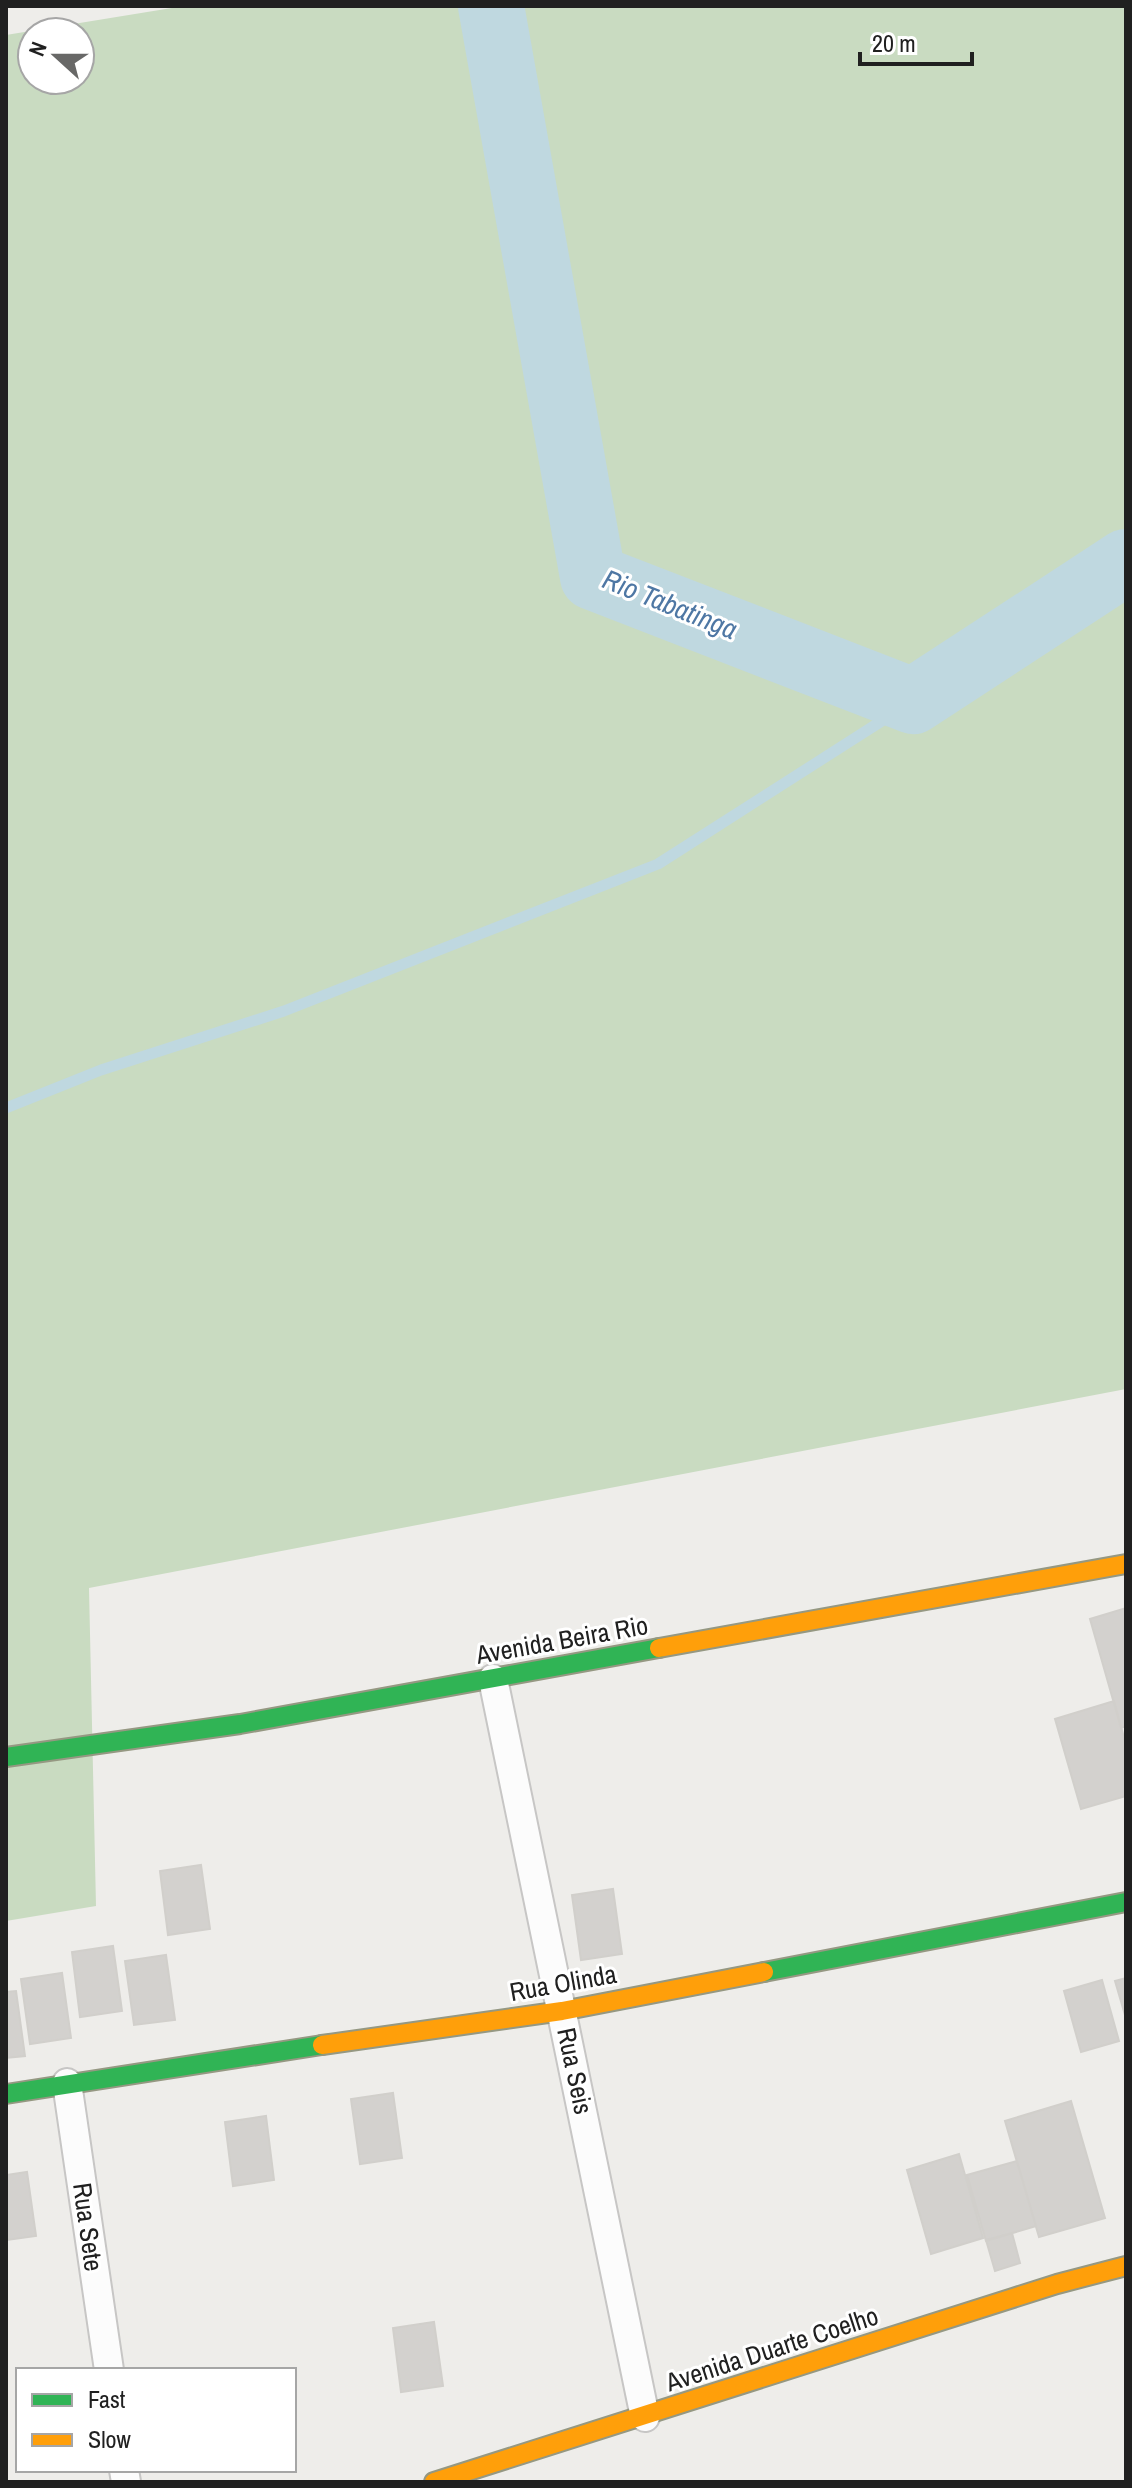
<svg xmlns="http://www.w3.org/2000/svg" width="1132" height="2488" font-family="'Archivo Narrow',sans-serif">
	<rect width="100%" height="100%" fill="#eeedea"/>
	<path fill="#c9dbc1" fill-rule="evenodd" d="M184,6H1126V1389L89,1588L96,1906L6,1921V35ZM32,32H80V80H32Z"/>
	<g fill="none" stroke-linecap="round" stroke-linejoin="round">
		<path stroke="#bfd8e0" stroke-width="11" d="M6,1108L101,1070L284,1011L658,864L913,701"/>
		<path stroke="#bfd8e0" stroke-width="66" d="M491,6L593,577L913,701L1126,562"/>
	</g>
	<path fill="#d3d1ce" stroke="#d1cfcb" stroke-width="2" d="M1126,1608V1726L1121,1728L1090,1619Z
		M1114,1701L1126,1745V1796L1081,1809L1055,1719Z
		M201,1865L210,1929L168,1935L160,1871Z
		M613,1889L622,1954L581,1960L572,1895Z
		M113,1946L122,2011L80,2017L72,1952Z
		M166,1955L175,2020L134,2025L125,1961Z
		M62,1973L71,2038L30,2044L21,1979Z
		M1126,1978V2014L1125,2015L1115,1981Z
		M1102,1980L1119,2041L1081,2052L1064,1991Z
		M16,1991L25,2056L6,2058V1992Z
		M393,2093L402,2158L360,2164L351,2099Z
		M1071,2101L1105,2218L1039,2237L1005,2121Z
		M266,2116L274,2180L233,2186L225,2122Z
		M959,2154L983,2238L931,2254L907,2170Z
		M1017,2161L1036,2226L986,2241L967,2175Z
		M27,2172L36,2236L6,2240V2175Z
		M1012,2233L1020,2263L995,2271L986,2240Z
		M434,2322L443,2386L401,2392L393,2328Z"/>
	<g fill="none" stroke-linecap="round" stroke-linejoin="round">
		<g stroke="#c7c6c5" stroke-width="32">
			<path id="street" d="M493,1679L645,2417
				M67,2083L109,2370
				M124,2470L126,2482"/>
		</g>
		<g stroke="#959882" stroke-width="22">
			<path id="fast" d="M6,1757L240,1724L659,1648
				M764,1972L1126,1902
				M6,2094L322,2045"/>
		</g>
		<g stroke="#959882" stroke-width="22">
			<path id="slow" d="M659,1648L1126,1564
				M322,2045L562,2011L764,1972
				M434,2482L1057,2284L1126,2266"/>
		</g>
		<use href="#street" stroke="#fcfcfc" stroke-width="28"/>
		<use href="#fast" stroke="#30b455" stroke-width="18"/>
		<use href="#slow" stroke="#ff9f0a" stroke-width="18"/>
	</g>
	<g text-anchor="middle" stroke-width="6" stroke-linejoin="round" paint-order="stroke">
		<g font-size="26" fill="#202020" stroke="#fff">
			<text transform="translate(562 1640) rotate(-10)" y="9">Avenida Beira Rio</text>
			<text transform="translate(563 1983) rotate(-10)" y="9">Rua Olinda</text>
			<text transform="translate(575 2071) rotate(78)" y="9">Rua Seis</text>
			<text transform="translate(88 2227) rotate(82)" y="9">Rua Sete</text>
			<text transform="translate(772 2349) rotate(-18)" y="9">Avenida Duarte Coelho</text>
		</g>
		<g font-size="28" font-style="italic" fill="#4e77a4" stroke="#fff">
			<text transform="translate(670 604) rotate(22)" y="10">Rio Tabatinga</text>
		</g>
	</g>
	<rect width="1132" height="2488" fill="none" stroke="#202020" stroke-width="16"/>
	<rect x="16" y="2368" width="280" height="104" fill="#ffffff" stroke="#a6a6a6" stroke-width="2"/>
	<rect x="32" y="2394" width="40" height="12" fill="#30b455" stroke="#a6a6a6" stroke-width="2"/>
	<text x="88" y="2408" font-size="24" fill="#202020">Fast</text>
	<rect x="32" y="2434" width="40" height="12" fill="#ff9f0a" stroke="#a6a6a6" stroke-width="2"/>
	<text x="88" y="2448" font-size="24" fill="#202020">Slow</text>
	<g transform="translate(56 56) rotate(291)"><circle r="38" fill="#ffffff" stroke="#a6a6a6" stroke-width="2"/>
	<path d="M0-6L14 30L0 20L-14 30Z" fill="#686867"/>
	<text y="-12" font-size="22" font-weight="bold" text-anchor="middle" fill="#202020">N</text>
	</g>
	<path d="M860 52v12h112v-12" fill="none" stroke="#202020" stroke-width="4"/>
	<text x="872" y="52" font-size="24" fill="#202020" stroke="#ffffff" stroke-width="6" paint-order="stroke">20 m</text>
</svg>
